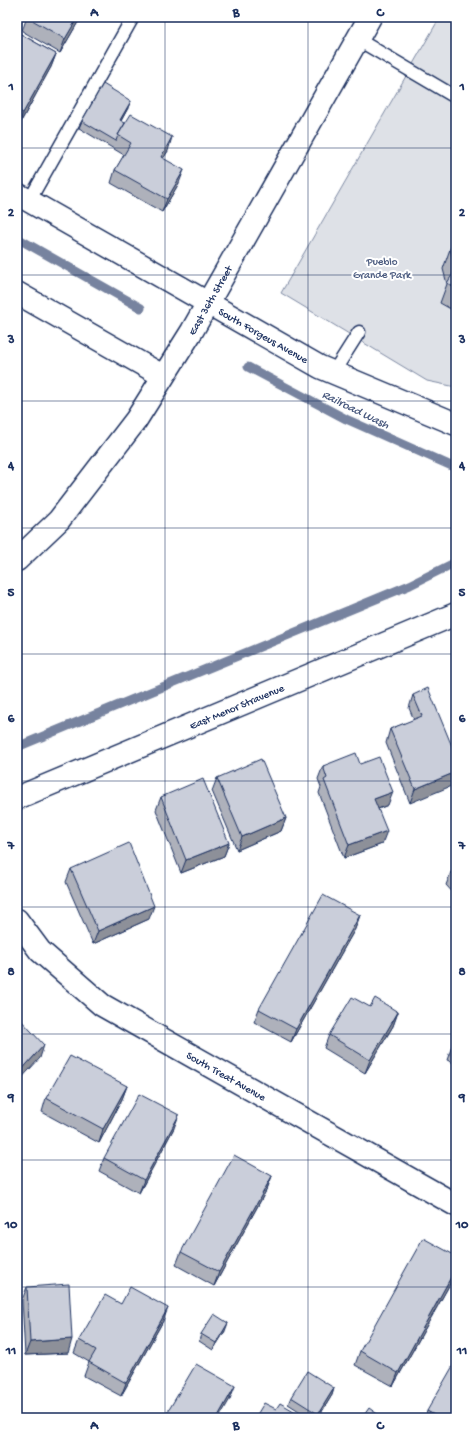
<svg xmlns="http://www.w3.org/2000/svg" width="473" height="1435" font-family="'Gochi Hand',sans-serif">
	<rect width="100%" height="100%" fill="#fff"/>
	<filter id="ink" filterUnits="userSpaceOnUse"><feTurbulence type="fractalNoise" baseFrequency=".025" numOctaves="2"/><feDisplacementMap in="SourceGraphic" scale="8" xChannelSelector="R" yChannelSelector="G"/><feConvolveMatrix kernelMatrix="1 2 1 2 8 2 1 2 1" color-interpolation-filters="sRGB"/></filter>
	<g filter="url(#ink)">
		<path fill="#dee1e7" stroke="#7c88a2" d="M440,17H456V387L427,381L281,293Z"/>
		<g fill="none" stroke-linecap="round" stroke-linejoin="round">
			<path stroke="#77839f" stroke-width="9" d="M17,238L141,308
				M248,367L346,419L456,468
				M17,747L410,585L456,562"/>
			<g stroke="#1b2f5e" stroke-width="15">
				<path id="lane" d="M357,39L452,95
					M29,201L133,17
					M333,373L359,332"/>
			</g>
			<g stroke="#1b2f5e" stroke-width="25">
				<g id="street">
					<path id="s1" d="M17,194L320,367L456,424"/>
					<path d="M17,293L163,376"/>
					<path id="s2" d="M17,798L456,614"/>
					<path id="s3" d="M17,920L40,951L102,1005L456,1205"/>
				</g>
			</g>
			<g stroke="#1b2f5e" stroke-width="25">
				<g id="secondary">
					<path id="s4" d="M17,560L59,520L136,420L192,331L370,17"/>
				</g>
			</g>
			<use href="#lane" stroke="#fff" stroke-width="12"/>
			<use href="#street" stroke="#fff" stroke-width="22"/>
			<use href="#secondary" stroke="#fff" stroke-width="22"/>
		</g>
		<path fill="#aeb1bb" stroke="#1b2f5e" d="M27,17H81L60,53L22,31Z
			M17,32L56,54L51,67L18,127L17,126Z
			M128,108L121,121L168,151L163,158L179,183L162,212L111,183L115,170L124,155L79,128L82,121Z
			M456,238V312L440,303L447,284L443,269L450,249Z
			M413,695L456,756L410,803L386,743L390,729L414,720L409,708Z
			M360,764L388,805L378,809L382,844L344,858L319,793L321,787L318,779L323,766Z
			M217,778L286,818L281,831L237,850L212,791Z
			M161,797L229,843L224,856L181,873L156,810Z
			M456,867V896L446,885L451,872Z
			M71,869L149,919L93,944L66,882Z
			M360,915L355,929L291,1042L254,1022L259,1009Z
			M370,1007L398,1012L393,1026L365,1073L324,1048L329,1035Z
			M456,1039V1064L447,1060L452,1046Z
			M127,1086L122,1099L99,1143L42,1112L46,1098Z
			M174,1128L139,1193L99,1171L104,1158Z
			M272,1176L267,1189L214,1286L176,1265L181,1252Z
			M456,1256V1273L393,1386L355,1365L360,1351Z
			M27,1287L68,1353L25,1355L22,1300Z
			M121,1304L163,1321L121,1396L84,1376L89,1362L74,1353L79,1340Z
			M225,1331L213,1350L199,1341L201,1334Z
			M334,1388L332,1395L318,1418H310L288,1404L291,1397Z
			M427,1411L456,1418H425Z"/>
		<path fill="#8d9099" stroke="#1b2f5e" d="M78,17H81L60,53L65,39Z
			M56,54L51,67L18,127L23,113Z
			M131,101L128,108L117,128L120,120Z
			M172,137L168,151L156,170L161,157Z
			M184,170L179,183L162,212L167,199Z
			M456,772V784L410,803L415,789Z
			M393,792L388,805L370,812L374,799Z
			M286,818L281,831L237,850L242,837Z
			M387,831L382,844L344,858L349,845Z
			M229,843L224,856L181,873L186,860Z
			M154,906L149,919L93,944L98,931Z
			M360,915L355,929L291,1042L296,1029Z
			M398,1012L393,1026L365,1073L370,1060Z
			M44,1045L40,1058L17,1083V1075Z
			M127,1086L122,1099L99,1143L103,1129Z
			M179,1115L174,1128L139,1193L144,1180Z
			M272,1176L267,1189L214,1286L219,1272Z
			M456,1268V1273L393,1386L398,1373Z
			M168,1308L163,1321L121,1396L126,1383Z
			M228,1323L225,1331L213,1350L216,1343Z
			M72,1339L68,1353L25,1355L30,1342Z
			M235,1386L230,1399L219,1418H217Z
			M334,1388L332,1395L318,1418H317L318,1414Z"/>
		<path fill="#caceda" stroke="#1b2f5e" d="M27,17H78L65,39Z
			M17,32L56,54L23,113L17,110Z
			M103,84L131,101L120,120L125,123L118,135L116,141L82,121Z
			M131,114L172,137L161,157L184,170L167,199L115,170L131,143L118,135Z
			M456,238V288L447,283L456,269L450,249Z
			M428,688L456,756V772L415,789L390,729L422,716L413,695Z
			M356,753L360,764L379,757L393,792L374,799L387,831L349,845L324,780L327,778L323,766Z
			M261,759L286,818L242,837L217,778Z
			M203,779L229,843L186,860L161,797Z
			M129,843L154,906L98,931L71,869Z
			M456,867V878L451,872Z
			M323,895L360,915L296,1029L259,1009Z
			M352,997L370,1007L375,998L398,1012L370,1060L329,1035Z
			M19,1018L44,1045L17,1075V1021Z
			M456,1039V1049L452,1046Z
			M70,1056L127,1086L103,1129L46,1098Z
			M139,1094L179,1115L144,1180L104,1158Z
			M234,1155L272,1176L219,1272L181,1252Z
			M423,1238L456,1256V1268L398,1373L360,1351Z
			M69,1284L72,1339L30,1342L27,1287Z
			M130,1287L168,1308L126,1383L89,1362L96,1350L79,1340L105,1295L121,1304Z
			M214,1314L228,1323L216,1343L201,1334Z
			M196,1364L235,1386L217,1418H164Z
			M454,1364L456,1365V1418H440L427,1411Z
			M307,1371L334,1388L318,1414L291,1397Z
			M264,1403L276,1409L280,1403L306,1418H255Z
			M369,1408L383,1418H362Z"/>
	</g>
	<path fill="none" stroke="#1b2f5e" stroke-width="1" stroke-opacity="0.55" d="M165,17V1418M308,17V1418M17,148H456M17,275H456M17,401H456M17,528H456M17,654H456M17,781H456M17,907H456M17,1034H456M17,1160H456M17,1287H456"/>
	<g text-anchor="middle" stroke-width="4" stroke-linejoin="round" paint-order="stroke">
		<g font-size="11" fill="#4c5c80" stroke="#fff">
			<text x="382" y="265">Pueblo<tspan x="382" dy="13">Grande Park</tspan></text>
		</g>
		<g font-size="11" fill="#1b2f5e" stroke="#fff">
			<text dy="4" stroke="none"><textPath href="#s4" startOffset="325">East 36th Street</textPath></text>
			<text dy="4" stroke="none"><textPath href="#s1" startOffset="284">South Forgeus Avenue</textPath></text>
			<text dy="4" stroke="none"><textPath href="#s2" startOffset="238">East Menor Stravenue</textPath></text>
			<text dy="4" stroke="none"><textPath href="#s3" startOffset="264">South Treat Avenue</textPath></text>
		</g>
		<g font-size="12" font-style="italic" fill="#49597e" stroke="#fff">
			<text transform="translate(356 409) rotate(26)" y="4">Railroad Wash</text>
		</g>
	</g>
	<rect width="473" height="1435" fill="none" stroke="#fff" stroke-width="44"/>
	<rect x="22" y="22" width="429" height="1391" fill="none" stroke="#1b2f5e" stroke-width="1.5"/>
	<g font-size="13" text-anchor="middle" font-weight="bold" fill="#1b2f5e">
		<text x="94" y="16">A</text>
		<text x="236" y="16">B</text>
		<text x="380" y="16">C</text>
		<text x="11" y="90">1</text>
		<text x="462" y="90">1</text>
		<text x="11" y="216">2</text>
		<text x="462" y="216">2</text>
		<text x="11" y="343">3</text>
		<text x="462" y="343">3</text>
		<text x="11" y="469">4</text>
		<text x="462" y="469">4</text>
		<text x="11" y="596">5</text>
		<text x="462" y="596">5</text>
		<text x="11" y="722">6</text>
		<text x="462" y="722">6</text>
		<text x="11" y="849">7</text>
		<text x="462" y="849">7</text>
		<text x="11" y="975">8</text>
		<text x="462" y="975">8</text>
		<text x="11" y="1101">9</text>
		<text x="462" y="1101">9</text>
		<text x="11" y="1228">10</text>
		<text x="462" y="1228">10</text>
		<text x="11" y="1354">11</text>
		<text x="462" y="1354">11</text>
		<text x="94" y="1429">A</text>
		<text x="236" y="1429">B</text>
		<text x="380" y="1429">C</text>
	</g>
</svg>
